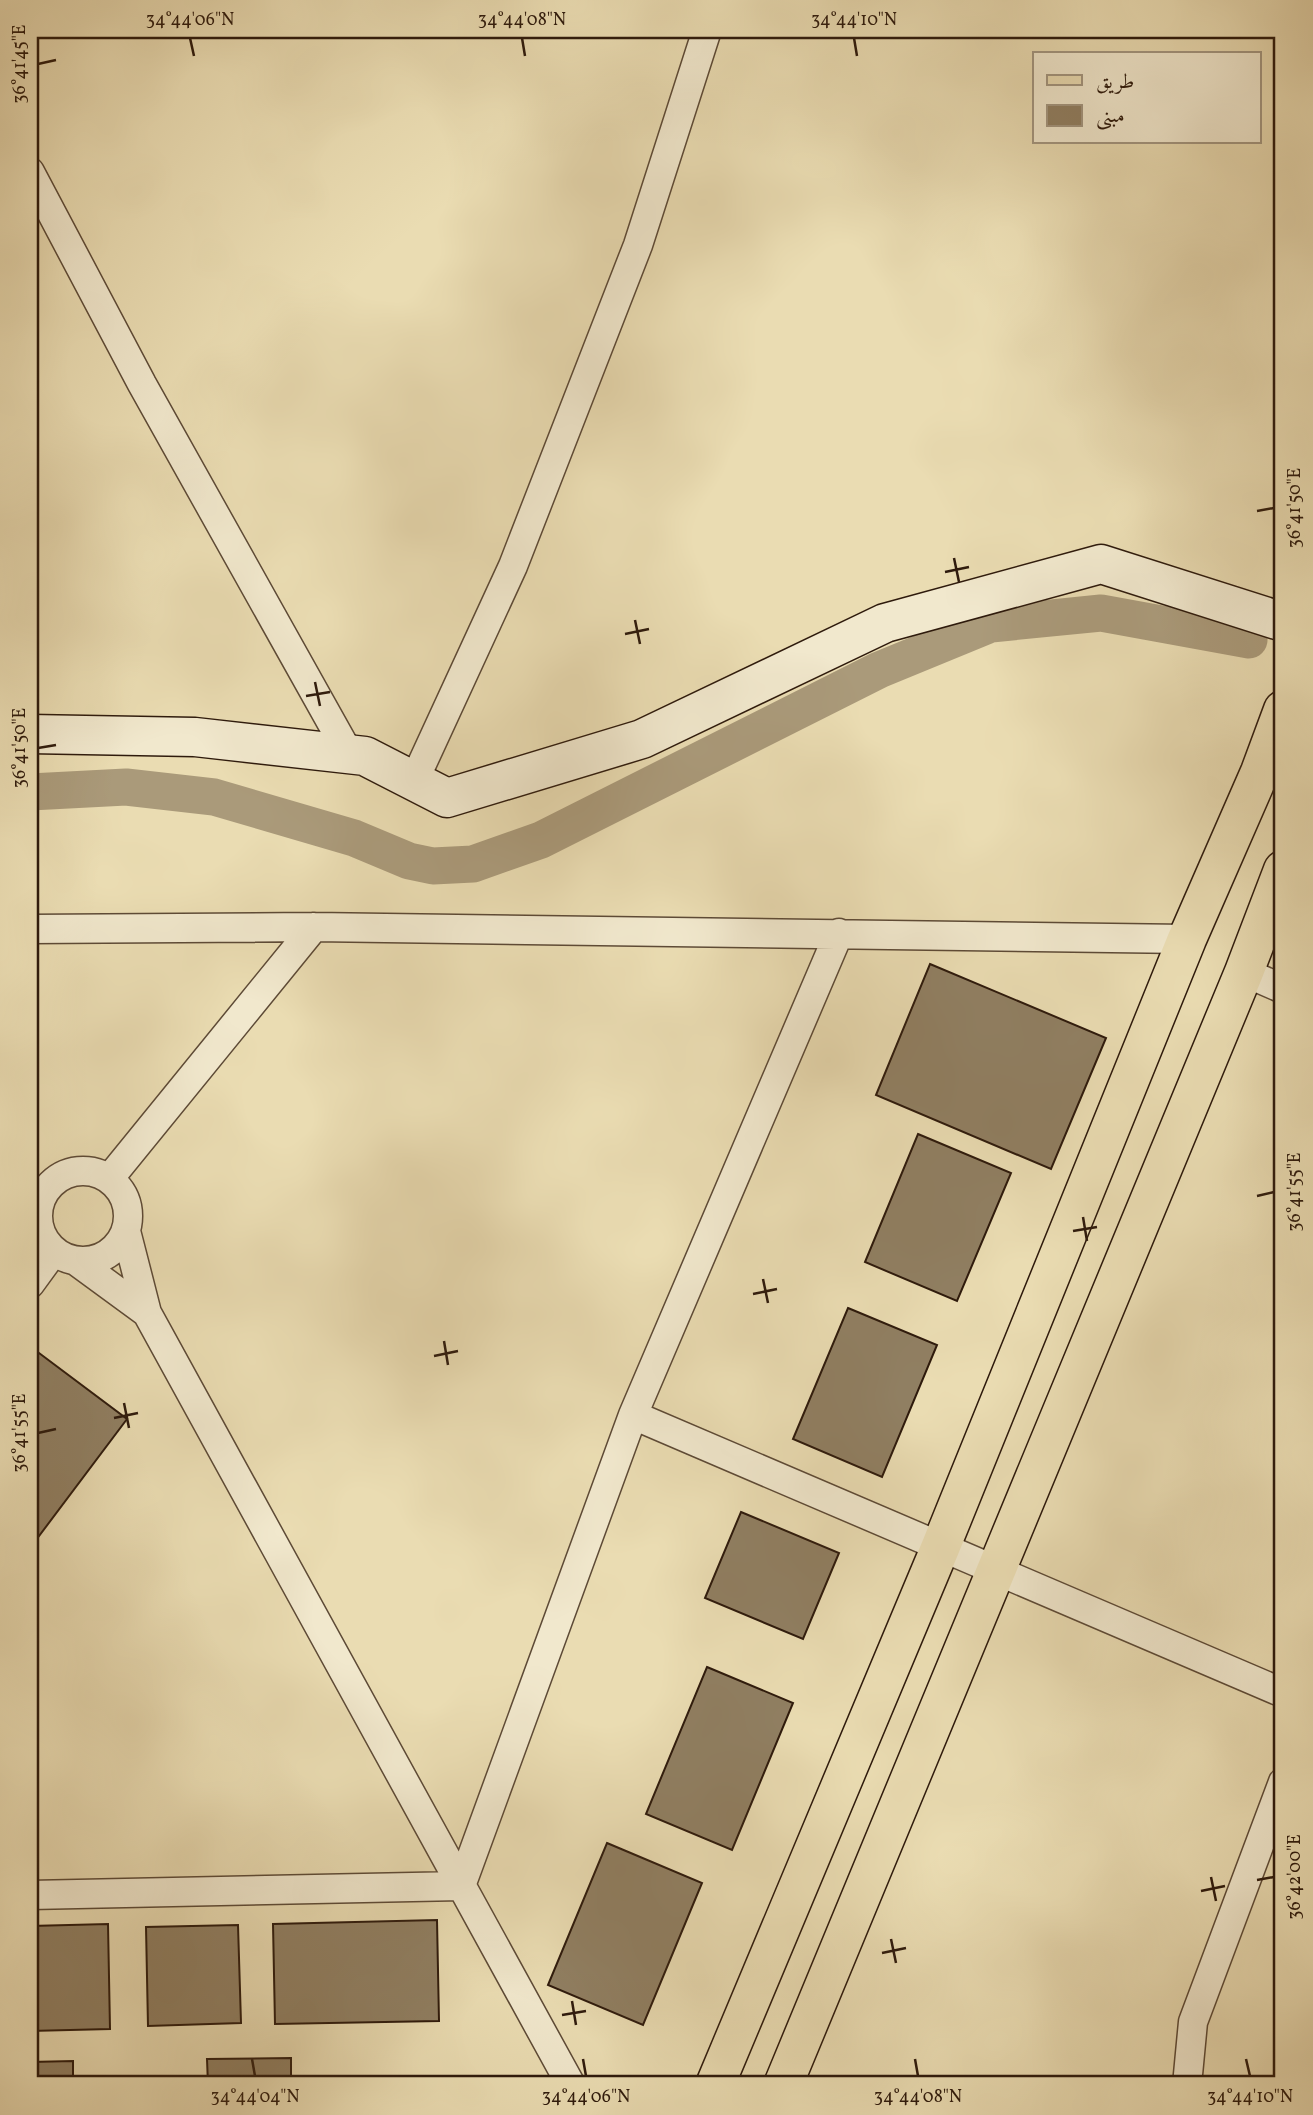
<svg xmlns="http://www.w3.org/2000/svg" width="1313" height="2115" font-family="Vollkorn,Amiri,serif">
	<rect width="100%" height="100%" fill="#eadcb2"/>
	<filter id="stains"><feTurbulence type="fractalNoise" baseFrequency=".00286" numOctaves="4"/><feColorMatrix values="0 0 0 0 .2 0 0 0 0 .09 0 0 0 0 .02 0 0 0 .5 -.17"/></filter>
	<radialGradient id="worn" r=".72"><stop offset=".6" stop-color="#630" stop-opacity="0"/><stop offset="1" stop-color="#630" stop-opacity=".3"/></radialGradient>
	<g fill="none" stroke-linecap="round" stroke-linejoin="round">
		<path stroke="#aa9a7a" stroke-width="37" d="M30,792L126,787L214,797L354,838L409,861L433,866L473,864L541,840L879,670L991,624L1101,613L1249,640"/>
	</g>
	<path fill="#907f62" stroke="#2e1a0c" stroke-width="2" d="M930,964L1106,1038L1051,1169L876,1095Z
		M918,1134L1011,1173L957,1301L865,1262Z
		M848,1308L937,1345L882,1477L793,1439Z
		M39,1353L127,1419L33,1544L30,1541V1365Z
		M741,1512L839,1553L803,1639L705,1598Z
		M707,1667L793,1703L732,1850L646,1814Z
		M607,1843L702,1883L643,2025L548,1985Z
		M437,1920L439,2021L275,2024L273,1924Z
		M108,1924L110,2029L30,2031V1926Z
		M238,1925L241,2023L148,2026L146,1927Z
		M291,2058V2085H208L207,2059Z
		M73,2061V2085H30V2062Z
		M194,2076V2085H106V2078Z"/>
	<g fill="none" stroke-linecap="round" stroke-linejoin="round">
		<g stroke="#5d4a36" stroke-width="31">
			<path id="street" d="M30,172L142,384L349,754
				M414,781L513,566L638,245L707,30
				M30,929L314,927L1187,939
				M1244,972L1283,989
				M38 1216a45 45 0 1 1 90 0a45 45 0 1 1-90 0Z
				M109,1179L314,927
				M126,1231L147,1313L571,2085
				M76,1261L147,1313
				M30,1284L54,1251
				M633,1415L1283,1693
				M30,1895L461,1886L633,1415L839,933
				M1187,2085L1193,2022L1283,1782"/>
		</g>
		<g stroke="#2e1a0c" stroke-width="41">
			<path id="secondary" d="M30,734L195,737L365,756L447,798L642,739L885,623L1101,564L1283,622"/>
		</g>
		<g stroke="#2e1a0c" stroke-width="41">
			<path id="primary" d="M715,2085L941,1546L1187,939L1260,772L1283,710
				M783,2085L1244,972L1283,870"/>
		</g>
		<use href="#street" stroke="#f1e8cd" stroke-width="28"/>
		<use href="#secondary" stroke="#f1e8cd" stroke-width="38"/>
		<use href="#primary" stroke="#eadcb2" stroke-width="38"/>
	</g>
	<path fill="none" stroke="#2e1a0c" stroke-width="2.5" d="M190,38L194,56M522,38L525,56M854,38L857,56M38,64L56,60M1257,511L1274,508M954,558L959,582M945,572L969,567M635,620L640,644M625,634L649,629M315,682L320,706M306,696L330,692M38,748L56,745M1257,1196L1274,1192M1083,1217L1087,1241M1073,1231L1097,1227M763,1279L768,1303M753,1294L777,1289M444,1341L448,1365M434,1356L458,1351M124,1403L129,1428M114,1418L138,1413M38,1433L56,1429M1211,1877L1216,1901M1257,1880L1274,1877M1201,1891L1225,1886M891,1939L896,1963M882,1953L906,1948M572,2001L576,2025M562,2015L586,2011M252,2059L255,2076M583,2059L586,2076M915,2059L918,2076M1246,2059L1250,2076"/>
	<rect width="1313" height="2115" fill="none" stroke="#eadcb2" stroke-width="77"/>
	<rect x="1033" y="52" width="228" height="91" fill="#f1e8cd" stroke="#a39680" stroke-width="2"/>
	<rect x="1047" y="75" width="35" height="10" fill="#eadcb2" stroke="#a39680" stroke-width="2"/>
	<text x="1096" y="88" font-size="21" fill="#2e1a0c">طريق</text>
	<rect x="1047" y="105" width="35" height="21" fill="#907f62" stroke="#a39680" stroke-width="2"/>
	<text x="1096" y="122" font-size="21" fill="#2e1a0c">مبنى</text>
	<rect x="38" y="38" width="1236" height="2038" fill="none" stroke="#2e1a0c" stroke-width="2.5"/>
	<g font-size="18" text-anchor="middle" fill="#2e1a0c">
		<text x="190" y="25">34°44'06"N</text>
		<text x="522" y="25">34°44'08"N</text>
		<text x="854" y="25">34°44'10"N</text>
		<text transform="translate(19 64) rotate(-90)" y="6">36°41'45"E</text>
		<text transform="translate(1294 508) rotate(-90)" y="6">36°41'50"E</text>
		<text transform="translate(19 748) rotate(-90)" y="6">36°41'50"E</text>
		<text transform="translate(1294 1192) rotate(-90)" y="6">36°41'55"E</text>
		<text transform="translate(19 1433) rotate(-90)" y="6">36°41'55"E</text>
		<text transform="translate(1294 1877) rotate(-90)" y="6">36°42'00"E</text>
		<text x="255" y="2102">34°44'04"N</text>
		<text x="586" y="2102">34°44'06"N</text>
		<text x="918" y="2102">34°44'08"N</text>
		<text x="1250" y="2102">34°44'10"N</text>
	</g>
	<rect width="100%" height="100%" filter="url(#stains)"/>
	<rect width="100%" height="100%" fill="url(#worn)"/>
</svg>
